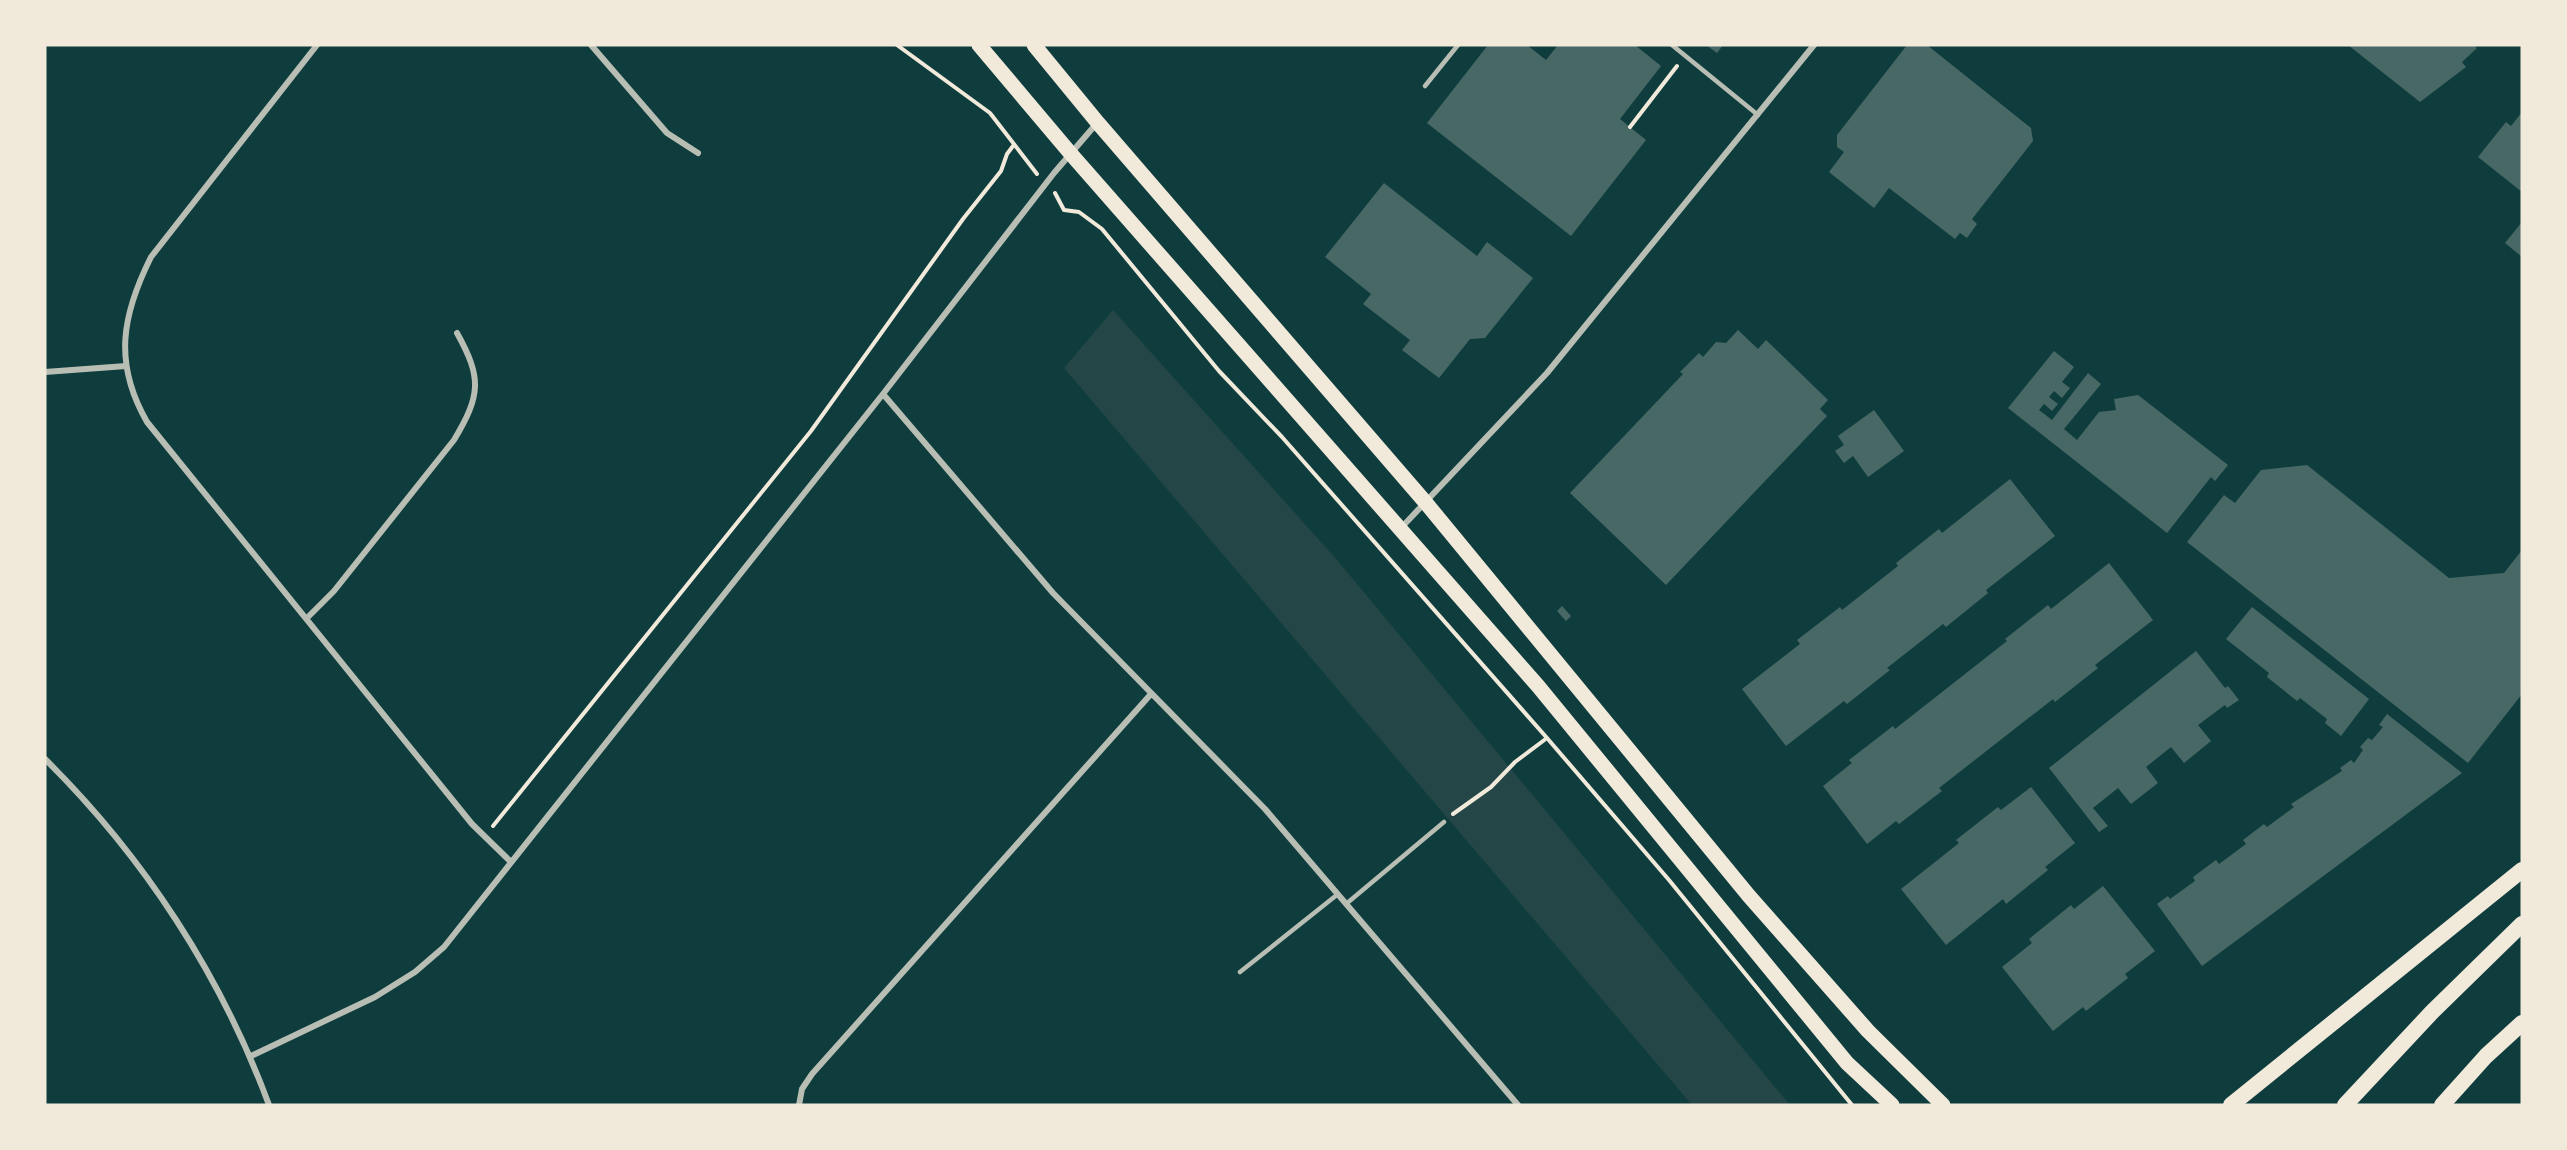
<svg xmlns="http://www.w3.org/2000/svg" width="2567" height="1150" font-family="Karla,sans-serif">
	<rect width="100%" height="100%" fill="#0f3d3e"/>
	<path fill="#244646" d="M1113,310L1338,561L1790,1105H1692L1064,368Z"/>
	<path fill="#486865" d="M1488,45H1527L1546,60L1558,45H1635L1661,66L1620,119L1646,140L1571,236L1427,123Z
		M1706,45H1723L1717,53Z
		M1907,45H1927L2031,128L2033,141L1972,219L1977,224L1967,238L1960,233L1955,239L1889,188L1874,208L1829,172L1844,152L1837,147V135Z
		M2348,45H2473L2477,48L2462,62L2466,67L2420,102Z
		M2522,112V192L2478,157L2506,122L2511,126Z
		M1384,183L1477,256L1487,242L1533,278L1485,338L1470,339L1439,378L1402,350L1410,340L1363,304L1371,294L1325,257Z
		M2522,222V257L2505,243Z
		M1738,330L1758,349L1766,340L1828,400L1820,409L1827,416L1666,585L1570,493L1683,374L1680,372L1699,353L1703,357L1716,342L1726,343Z
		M2054,351L2074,367L2062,382L2070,388L2062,398L2054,391L2049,397L2058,404L2052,411L2044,404L2039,410L2052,420L2088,373L2101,384L2064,429L2077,440L2099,412L2116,410L2114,399L2138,395L2228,465L2215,481L2211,477L2167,533L2008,408Z
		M1874,410L1904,451L1868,477L1853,456L1844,463L1835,451L1844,445L1838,436Z
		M2307,465L2449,578L2504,573L2522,550V694L2468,763L2187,542L2224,495L2235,503L2261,470Z
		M2010,479L2055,536L1986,590L1988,593L1946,627L1943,624L1887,668L1890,670L1847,704L1844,701L1786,746L1742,689L1800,644L1797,640L1840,607L1842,610L1898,566L1896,563L1939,529L1942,533Z
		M2109,563L2153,620L2095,665L2098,668L2055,702L2053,699L1939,788L1942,791L1899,824L1896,821L1867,844L1823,786L1852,763L1849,760L1893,726L1895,729L2007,641L2005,639L2048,605L2051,609Z
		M1562,606L1571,616L1566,621L1557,611Z
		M2252,607L2369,699L2341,736L2325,723L2327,719L2300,698L2297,701L2267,677L2269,673L2226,639Z
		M2196,651L2225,688L2228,686L2239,700L2227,708L2225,705L2198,725L2211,741L2184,763L2171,747L2146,767L2158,783L2131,804L2118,788L2093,808L2108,826L2099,832L2049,768Z
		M2387,714L2462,773L2202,966L2157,904L2168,896L2170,899L2195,881L2193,877L2216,860L2219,864L2246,844L2243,840L2264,824L2267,827L2294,807L2291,804L2342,771L2340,768L2351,760L2354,763L2363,750L2360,747L2368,738L2372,740L2383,727L2379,725Z
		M2031,787L2075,843L2045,867L2048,870L2006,904L2003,899L1946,945L1901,889L1959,843L1956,840L1998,807L2001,810Z
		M2103,886L2155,951L2125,974L2128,978L2086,1011L2083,1007L2053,1031L2002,967L2032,943L2029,939L2071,905L2074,909Z"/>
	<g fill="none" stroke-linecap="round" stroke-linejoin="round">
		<path stroke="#f1e9da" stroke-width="4" d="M897,45L990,113L1037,174
			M1630,127L1677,66
			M1055,193L1064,210L1079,212L1102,229L1219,371L1282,437L1547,738L1669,880L1852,1105
			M1453,814L1491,787L1515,762L1547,738
			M493,826L811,431L963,219L1001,171L1007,154L1013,146"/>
		<path stroke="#b8beb3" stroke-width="4.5" d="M1672,45L1758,115
			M1425,86L1458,45
			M1346,904L1444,822
			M1240,972L1338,894"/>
		<path stroke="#b8beb3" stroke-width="6" d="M317,45L151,257C122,315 113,363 147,422L472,824L511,862
			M591,45L667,133L698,153
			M45,372L126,366
			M883,394L1053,593L1265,809L1518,1105
			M1401,528L1547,373L1814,45
			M307,618L334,591L454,440C481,395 482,378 457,333
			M45,759C144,857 221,975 269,1105
			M251,1056L375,997L415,972L444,947L883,394L1054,173L1097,123
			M799,1105L802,1089L812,1074L1151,694"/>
		<path stroke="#f1e9da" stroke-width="15" d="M979,45L1071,154L1538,686L1847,1063L1892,1105
			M1034,45L1098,123L1426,503L1749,896L1868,1031L1943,1105"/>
		<path stroke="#f1e9da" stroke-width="16" d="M2231,1105L2522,870
			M2345,1105L2432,1012L2522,924
			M2442,1105L2486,1056L2522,1023"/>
	</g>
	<rect width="2567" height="1150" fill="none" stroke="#f1e9da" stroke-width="93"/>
</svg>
